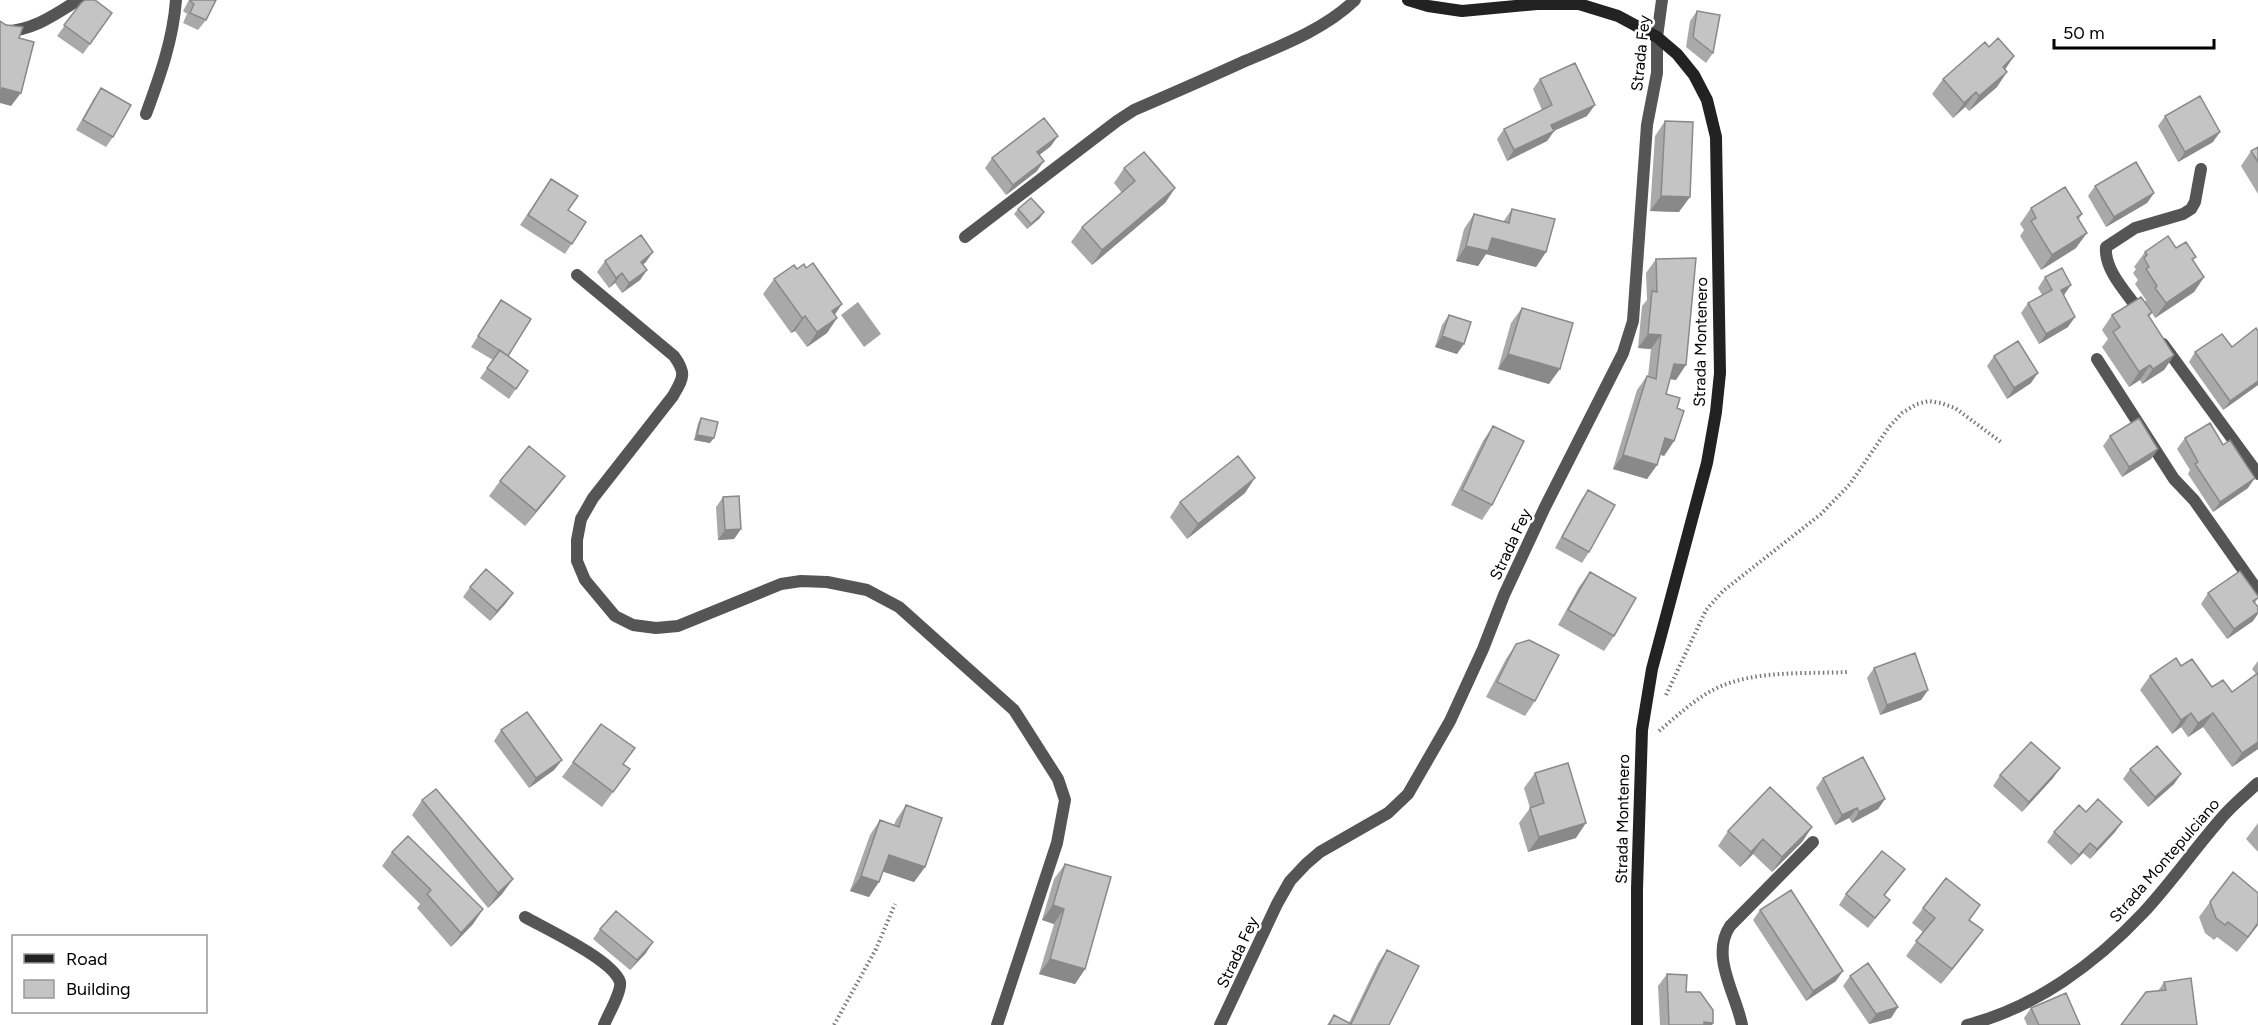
<svg xmlns="http://www.w3.org/2000/svg" width="2258" height="1025" font-family="Figtree,sans-serif">
	<rect width="100%" height="100%" fill="#fff"/>
	<path fill="#a3a3a3" d="M858,302L881,334L864,347L841,315Z"/>
	<g fill="none" stroke-linecap="round" stroke-linejoin="round">
		<path stroke="#777" stroke-width="4" stroke-dasharray="1.5 3" stroke-linecap="butt" d="M1666,695L1706,610L1723,591L1821,514L1850,484L1889,427L1902,413L1917,404L1929,401L1941,403L1955,408L2001,442
			M1659,731C1678,715 1697,697 1719,687C1758,670 1806,674 1848,672
			M834,1025L876,949L895,904"/>
		<path stroke="#555" stroke-width="12" d="M0,31C29,33 55,15 78,0
			M146,114C160,76 173,40 176,0
			M965,237L1117,121L1134,110C1171,94 1208,78 1245,61C1283,45 1325,29 1355,0
			M577,275L674,356C687,374 683,378 673,396L593,498L581,519L577,540V561L585,580L615,616L633,625L656,628L678,626L781,584L801,581L827,582L867,590L899,607L1014,710L1058,779L1065,800L1057,843L997,1025
			M2141,313C2128,294 2104,271 2106,247L2135,228L2183,214L2191,209L2195,202L2201,169
			M2163,344L2258,474
			M2097,359L2174,479L2194,500L2258,591
			M525,917C546,929 613,960 620,982C622,991 608,1015 604,1025
			M1742,1025C1736,994 1710,956 1730,926L1813,842"/>
		<path stroke="#555" stroke-width="12" d="M1220,1025L1277,904L1290,881L1306,864L1320,852L1388,813L1408,794L1450,721L1483,649L1504,595L1545,507L1623,353L1633,321L1647,125L1657,73V37L1662,0
			M1967,1025C2035,1008 2096,963 2143,913C2170,884 2193,851 2219,821C2230,807 2245,795 2258,783"/>
		<path stroke="#222" stroke-width="12" d="M1408,0L1428,6L1462,11L1537,4H1579L1618,16L1657,37L1677,54L1694,75L1707,100L1716,137L1720,373L1716,412L1707,463L1652,669L1642,730L1637,889V1025"/>
	</g>
	<path fill="#a9a9a9" d="M189,0H216L206,20L198,30L183,23L187,14L183,11Z
		M81,3L112,13L83,54L57,36Z
		M1697,11L1713,53L1706,63L1686,47L1690,21Z
		M1989,47L2014,56L2005,69L1997,87L1969,111L1965,107L1953,118L1932,94L1943,79Z
		M1540,79L1587,116L1554,131L1547,141L1507,161L1497,139L1504,129L1542,110L1533,89Z
		M101,88L113,137L106,147L76,130L94,98Z
		M2165,116L2213,142L2178,162L2158,126Z
		M1665,121L1679,212L1650,211L1655,136Z
		M1051,146L1039,155L1037,171L1006,195L985,168L992,158Z
		M2258,147V194L2241,166L2251,151Z
		M1124,168L1175,188L1165,203L1092,265L1071,242L1082,227L1122,193L1114,183Z
		M551,179L568,210L586,222L565,254L520,225Z
		M2095,186L2154,193L2147,203L2106,227L2088,196Z
		M2031,208L2082,214L2079,219L2076,248L2041,270L2020,236L2024,230L2020,224Z
		M1018,209L1040,218L1027,229L1014,214Z
		M1512,209L1546,252L1536,267L1486,254L1478,266L1456,261L1464,229L1474,214L1503,222Z
		M2176,248L2196,257L2193,260L2204,277L2194,292L2155,318L2152,313L2149,317L2174,355L2164,370L2142,384L2140,380L2129,387L2102,347L2108,339L2102,330L2112,315L2145,302L2146,300L2135,284L2138,280L2133,273L2136,269L2134,267L2145,252Z
		M1656,259L1676,380L1670,379L1666,394L1677,408L1674,441L1664,456L1660,454L1657,465L1647,479L1613,469L1637,390L1647,376H1648L1651,349L1638,348L1642,306L1647,300L1646,273Z
		M605,261L646,262L643,265L647,270L640,280L622,293L615,283L609,288L597,272Z
		M2045,277L2071,285L2063,295L2068,327L2039,344L2021,313L2028,303L2042,295L2038,288Z
		M774,279L835,315L837,318L827,333L807,347L795,331L791,333L763,294Z
		M1522,308L1549,384L1498,369L1511,323Z
		M494,311L508,356L528,371L509,399L480,378L493,360L471,347Z
		M1449,315L1457,354L1435,347L1442,325Z
		M2258,331V385L2223,410L2189,362L2195,352L2232,347Z
		M1994,356L2031,383L2007,399L1987,366Z
		M701,418L710,443L694,440L698,423Z
		M1493,426L1492,505L1482,520L1451,505L1483,441Z
		M2110,436L2158,449L2151,459L2122,477L2103,446Z
		M2185,438L2248,488L2213,512L2188,474L2190,470L2177,449Z
		M565,476L554,491L525,526L489,496L500,481Z
		M1588,490L1589,552L1582,563L1555,548L1581,500Z
		M1245,493L1187,539L1170,517L1180,502Z
		M723,497L741,529L734,539L718,540L716,507Z
		M1590,572L1614,636L1604,651L1558,625L1579,587Z
		M470,587L513,593L506,603L490,621L463,597Z
		M2208,593L2258,598L2255,603L2253,621L2227,639L2201,604Z
		M1516,644L1535,701L1525,716L1486,697L1506,659Z
		M2258,661V749L2232,767L2203,727L2188,737L2181,727L2172,734L2140,690L2150,676L2181,666L2212,687L2232,692L2256,674L2252,669Z
		M1874,668L1928,690L1921,700L1880,715L1867,678Z
		M501,730L562,760L554,770L529,788L494,741Z
		M573,762L630,769L602,807L562,777Z
		M2060,768L2053,778L2022,812L1993,786L2000,775Z
		M2130,769L2181,774L2174,784L2148,807L2123,779Z
		M1535,773L1576,838L1528,852L1519,823L1530,808L1524,788Z
		M1823,778L1885,799L1878,809L1852,823L1849,818L1835,825L1816,788Z
		M422,800L513,879L502,894L488,908L412,815Z
		M906,805L925,867L914,882L883,871L869,897L850,891L870,835L880,820L894,825L896,820Z
		M2086,812L2122,822L2115,832L2090,859L2083,853L2071,865L2047,842L2054,832Z
		M2258,823V852L2246,839Z
		M1812,827L1802,842L1772,872L1753,854L1740,867L1718,846L1728,831Z
		M392,852L483,909L473,924L451,947L417,908L420,904L382,866Z
		M1065,864L1085,969L1075,984L1039,974L1054,924L1042,920L1054,879Z
		M1905,869L1884,896L1890,900L1868,928L1839,905L1846,894Z
		M2210,902L2258,925L2237,952L2217,937L2214,940L2205,933L2199,917Z
		M1923,908L1970,920L1983,930L1972,945L1941,984L1906,956L1923,932L1912,923Z
		M1760,910L1836,981L1806,1001L1753,920Z
		M600,929L646,953L630,970L593,939Z
		M1387,950L1389,1025H1327L1334,1015L1349,1023L1378,963Z
		M1667,974L1686,992L1713,1023L1712,1025H1660L1658,986Z
		M1850,976L1898,1007L1891,1018L1869,1024L1843,986Z
		M2191,978L2121,1025L2158,991L2164,982Z
		M2031,1008L2080,1025H2027L2024,1018Z"/>
	<path fill="#898989" d="M2014,56L2004,71L2003,67Z
		M2007,72L1997,87L1969,111L1979,96Z
		M2,88L21,93L11,106L0,103V92Z
		M1976,92L1965,107L1953,118L1964,103Z
		M1595,105L1587,116L1544,135L1551,125Z
		M1554,131L1547,141L1507,161L1514,150Z
		M2220,132L2213,142L2178,162L2185,152Z
		M1058,136L1051,146L1030,162L1037,152Z
		M1044,161L1037,171L1006,195L1013,185Z
		M1175,188L1165,203L1092,265L1102,250Z
		M2154,193L2147,203L2106,227L2114,217Z
		M1661,196L1690,197L1679,212L1650,211Z
		M1044,212L1040,218L1027,229L1031,224Z
		M2087,233L2076,248L2041,270L2052,255Z
		M1492,238L1546,252L1536,267L1486,254L1478,266L1456,261L1466,246Z
		M653,252L646,262L633,272L641,262Z
		M647,270L640,280L622,293L629,283Z
		M622,273L615,283L609,288L616,278Z
		M2204,277L2194,292L2155,318L2166,303Z
		M2071,285L2064,295L2053,301L2061,290Z
		M842,304L832,319V311Z
		M805,316L795,331L791,333L802,318Z
		M2075,317L2068,327L2039,344L2046,334Z
		M837,318L827,333L807,347L817,332Z
		M1648,334L1661,335L1651,349L1638,348Z
		M1442,336L1464,344L1457,354L1435,347Z
		M1508,354L1560,369L1549,384L1498,369Z
		M2174,355L2164,370L2142,384L2153,369Z
		M1674,364L1686,365L1676,380L1664,378Z
		M2150,365L2140,380L2129,387L2139,372Z
		M2038,373L2031,383L2007,399L2014,388Z
		M2258,381V385L2223,410L2230,401Z
		M697,435L714,438L710,443L694,440Z
		M1665,438L1674,441L1664,456L1655,453Z
		M2158,449L2151,459L2122,477L2129,467Z
		M1623,455L1657,465L1647,479L1613,469Z
		M565,476L554,491L525,526L536,511Z
		M1255,478L1245,493L1187,539L1198,524Z
		M2255,478L2248,488L2213,512L2220,502Z
		M741,529L734,539L718,540L725,530Z
		M513,593L506,603L490,621L497,611Z
		M2258,612V614L2253,621L2227,639L2234,629Z
		M1928,690L1921,700L1880,715L1887,705Z
		M2191,713L2181,727L2172,734L2181,720Z
		M2213,713L2203,727L2188,737L2198,723Z
		M2258,742V749L2232,767L2242,753Z
		M562,760L554,770L529,788L536,778Z
		M2060,768L2053,778L2022,812L2029,802Z
		M2181,774L2174,784L2148,807L2155,797Z
		M1885,799L1878,809L1852,823L1859,812Z
		M1857,808L1849,818L1835,825L1842,815Z
		M2122,822L2115,832L2090,859L2097,849Z
		M1586,823L1576,838L1528,852L1539,837Z
		M1812,827L1802,842L1772,872L1782,857Z
		M1763,839L1753,854L1740,867L1751,852Z
		M2090,843L2083,853L2071,865L2079,855Z
		M889,855L925,867L914,882L878,870Z
		M861,876L879,882L869,897L850,891Z
		M513,879L502,894L488,908L498,893Z
		M1053,905L1064,909L1054,924L1042,920Z
		M483,909L473,924L451,947L461,933Z
		M2258,923V925L2237,952L2248,937Z
		M1983,930L1972,945L1941,984L1952,969Z
		M653,942L646,953L630,970L637,960Z
		M1050,959L1085,969L1075,984L1039,974Z
		M1843,971L1836,981L1806,1001L1813,991Z
		M1898,1007L1891,1018L1869,1024L1876,1014Z
		M1704,1022L1713,1023L1712,1025H1702Z"/>
	<path fill="#c4c4c4" stroke="#898989" stroke-width="1.5" d="M85,0H95L112,13L90,44L64,25L81,3Z
		M191,0H216L206,20L190,13L194,4L190,1Z
		M1697,11L1720,15L1713,53L1693,37Z
		M0,21L6,25L23,27L19,38L34,42L21,93L2,88L0,97Z
		M1998,38L2014,56L2003,67L2007,72L1979,96L1976,92L1964,103L1943,79L1985,42L1989,47Z
		M1575,63L1595,105L1551,125L1554,131L1514,150L1504,129L1552,105L1540,79Z
		M101,88L131,105L113,137L83,120Z
		M2200,96L2220,132L2185,152L2165,116Z
		M1044,118L1058,136L1037,152L1044,161L1013,185L992,158Z
		M1665,121L1693,122L1690,197L1661,196Z
		M2258,147V162L2251,151Z
		M1144,152L1175,188L1102,250L1082,227L1135,181L1124,168Z
		M2136,162L2154,193L2114,217L2095,186Z
		M551,179L578,196L568,210L586,222L572,244L528,215Z
		M2065,187L2082,214L2077,217L2087,233L2052,255L2031,221L2036,218L2031,208Z
		M1031,198L1044,212L1031,224L1018,209Z
		M1512,209L1555,219L1546,252L1492,238L1488,251L1466,246L1474,214L1509,223Z
		M641,235L653,252L641,262L647,270L629,283L622,273L616,278L605,261Z
		M2168,236L2176,248L2186,242L2196,257L2192,259L2204,277L2166,303L2155,288L2157,286L2146,269L2149,267L2144,258L2147,255L2145,252Z
		M1696,258L1686,365L1674,364L1666,394L1680,398L1677,408L1684,411L1674,441L1665,438L1657,465L1623,455L1647,376L1656,379L1661,335L1648,334L1652,291L1657,292L1656,259Z
		M813,263L842,304L832,311L837,318L817,332L805,316L802,318L774,279L794,265L797,269L804,264L806,268Z
		M2062,268L2071,285L2061,290L2075,317L2046,334L2028,303L2052,290L2045,277Z
		M2141,297L2152,312L2148,315L2174,355L2153,369L2150,365L2139,372L2113,332L2120,327L2112,315Z
		M501,300L531,319L508,356L478,336Z
		M1522,308L1573,323L1560,369L1508,354Z
		M1449,315L1471,322L1464,344L1442,336Z
		M2256,328L2258,331V381L2230,401L2195,352L2222,334L2232,347Z
		M2018,341L2038,373L2014,388L1994,356Z
		M500,350L528,371L516,389L487,368Z
		M701,418L718,422L714,438L697,435Z
		M2139,418L2158,449L2129,467L2110,436Z
		M2210,423L2223,445L2230,440L2255,478L2220,502L2195,464L2198,462L2185,438Z
		M1493,426L1524,441L1492,505L1462,490Z
		M529,446L565,476L536,511L500,481Z
		M1238,456L1255,478L1198,524L1180,502Z
		M1588,490L1615,505L1589,552L1562,537Z
		M739,496L741,529L725,530L723,497Z
		M486,569L513,593L497,611L470,587Z
		M2240,571L2258,596V598L2253,601L2258,607V612L2234,629L2208,593Z
		M1590,572L1636,598L1614,636L1568,610Z
		M1529,640L1559,655L1535,701L1497,682L1516,644Z
		M1915,653L1928,690L1887,705L1874,668Z
		M2176,658L2181,666L2192,659L2212,687L2223,680L2232,692L2258,673V742L2242,753L2213,713L2198,723L2191,713L2181,720L2150,676Z
		M527,712L562,760L536,778L501,730Z
		M601,724L635,748L623,764L630,769L613,792L573,762Z
		M2031,742L2060,768L2029,802L2000,775Z
		M2157,746L2181,774L2155,797L2130,769Z
		M1863,757L1885,799L1859,812L1857,808L1842,815L1823,778Z
		M1568,763L1586,823L1539,837L1530,808L1544,803L1535,773Z
		M1770,787L1812,827L1782,857L1763,839L1751,852L1728,831Z
		M436,789L513,879L498,893L422,800Z
		M2098,799L2122,822L2097,849L2090,843L2079,855L2054,832L2079,805L2086,812Z
		M906,805L942,818L925,867L889,855L879,882L861,876L880,820L899,827Z
		M408,836L483,909L461,933L427,894L431,890L392,852Z
		M1882,851L1905,869L1884,895L1890,900L1875,918L1846,894Z
		M1065,864L1111,877L1085,969L1050,959L1064,909L1053,905Z
		M2233,872L2258,893V923L2248,937L2228,922L2225,925L2216,918L2210,902Z
		M1946,878L1980,905L1969,920L1983,930L1952,969L1916,941L1935,918L1923,908Z
		M1791,890L1843,971L1813,991L1760,910Z
		M616,911L653,942L637,960L600,929Z
		M1387,950L1419,966L1389,1025H1329L1334,1015L1351,1024Z
		M1868,963L1898,1007L1876,1014L1850,976Z
		M1667,974L1687,975L1686,992H1700L1713,1010V1023L1704,1022V1025H1669Z
		M2191,978L2197,1025H2121L2146,992L2166,990L2164,982Z
		M2066,993L2080,1025H2039L2031,1008Z"/>
	<g text-anchor="middle" stroke-width="5" stroke-linejoin="round" paint-order="stroke">
		<g font-size="16" fill="#000" stroke="#fff">
			<text transform="translate(1640 53) rotate(-84)" y="6">Strada Fey</text>
			<text transform="translate(1700 342) rotate(-89)" y="6">Strada Montenero</text>
			<text transform="translate(1510 544) rotate(-65)" y="6">Strada Fey</text>
			<text transform="translate(1622 819) rotate(-89)" y="6">Strada Montenero</text>
			<text transform="translate(2164 860) rotate(-49)" y="6">Strada Montepulciano</text>
			<text transform="translate(1237 952) rotate(-65)" y="6">Strada Fey</text>
		</g>
	</g>
	<rect x="12" y="935" width="195" height="78" fill="#ffffff" stroke="#999999" stroke-width="1.5"/>
	<rect x="24" y="954" width="30" height="9" fill="#222222" stroke="#999999" stroke-width="1.5"/>
	<text x="66" y="965" font-size="18" fill="#000000">Road</text>
	<rect x="24" y="980" width="30" height="18" fill="#c4c4c4" stroke="#999999" stroke-width="1.5"/>
	<text x="66" y="995" font-size="18" fill="#000000">Building</text>
	<path d="M2054 39v9h160v-9" fill="none" stroke="#000000" stroke-width="3"/>
	<text x="2063" y="39" font-size="18" fill="#000000" stroke="#ffffff" stroke-width="4.5" paint-order="stroke">50 m</text>
</svg>
